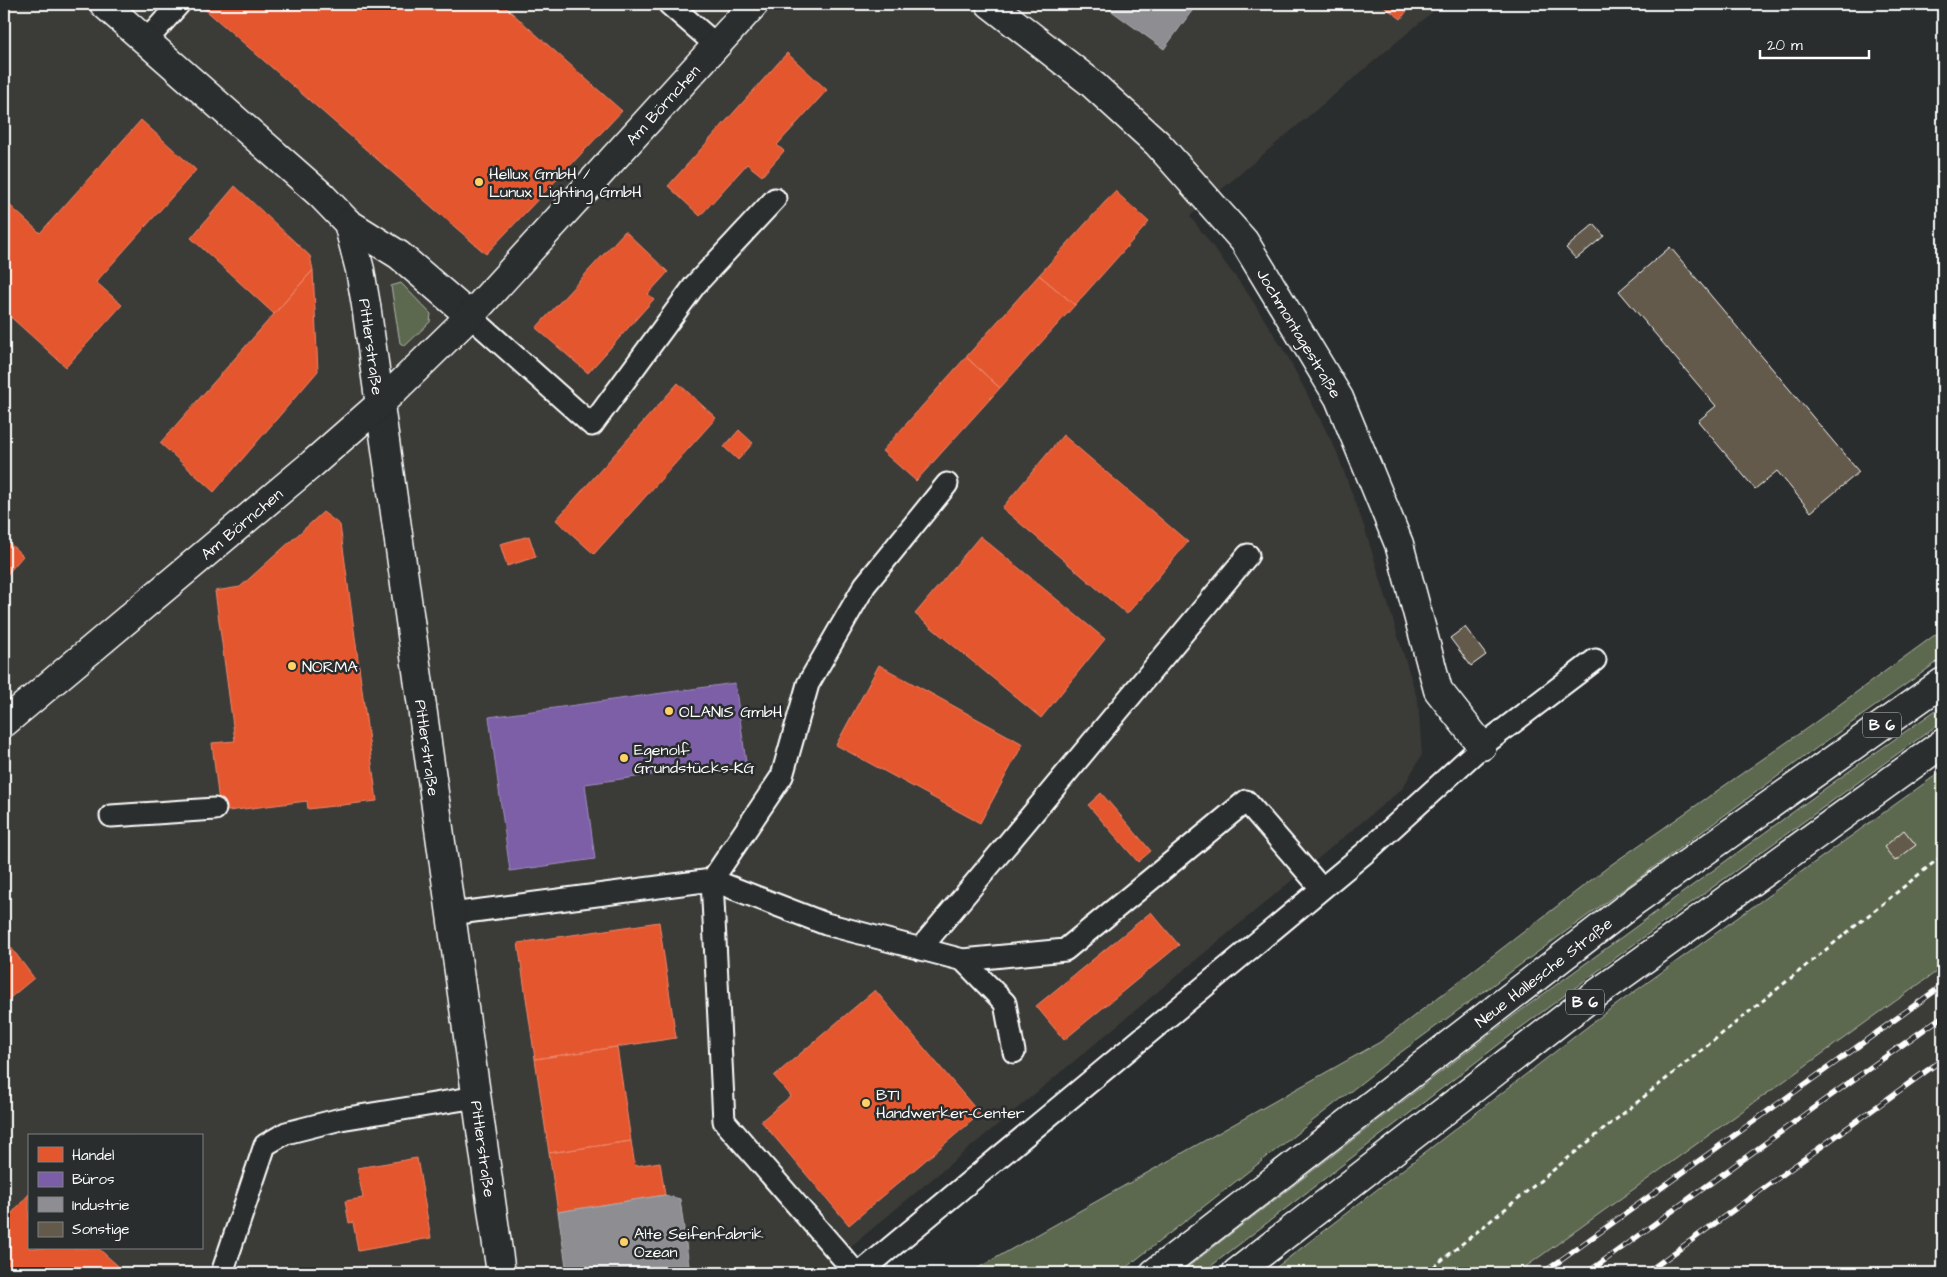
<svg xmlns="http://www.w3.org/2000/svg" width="1947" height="1277" font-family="'Architects Daughter',sans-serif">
	<rect width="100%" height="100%" fill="#2a2d2e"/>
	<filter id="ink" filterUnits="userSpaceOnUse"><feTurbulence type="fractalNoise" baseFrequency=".02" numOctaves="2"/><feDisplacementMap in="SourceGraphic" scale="10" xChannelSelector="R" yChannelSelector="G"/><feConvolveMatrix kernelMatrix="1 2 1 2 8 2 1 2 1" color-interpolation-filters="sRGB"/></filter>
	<g filter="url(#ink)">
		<path fill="#3b3a37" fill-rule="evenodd" d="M4,4H1442L1190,216L1249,295L1288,357L1336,450L1364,526L1418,701L1422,755L1402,789L819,1273H4ZM29,1136H201V1248H29Z
			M1943,967V1273H1517Z"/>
		<path fill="#5d6950" stroke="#aeb4a8" d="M401,283L431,314L430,322L405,346L400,343L391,286Z
			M1943,629V658L1822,744L1393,1058L1119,1273H969L1380,1042L1612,864L1810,726Z
			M1943,705V721L1659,926L1519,1029L1202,1273H1180L1512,1017L1841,777Z
			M1943,770V967L1517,1273H1269L1609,1010Z"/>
		<path fill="#e4572e" stroke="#ec896d" d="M203,4H502L622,111L486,254L201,6Z
			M1381,4H1412L1401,19Z
			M787,53L827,90L777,145L784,151L762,176L747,164L700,216L668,186Z
			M141,120L196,170L96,282L122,305L66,367L4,311V200L40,233Z
			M235,186L310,256L313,270L274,314L191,238Z
			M1115,191L1149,222L1075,305L1039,275Z
			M625,231L668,272L648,294L654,299L588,373L536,328Z
			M313,270L318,371L214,492L160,443Z
			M1039,275L1075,305L1000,388L966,357Z
			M966,357L1000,388L916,481L882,451Z
			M678,383L716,418L594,554L556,520Z
			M739,430L753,443L738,460L724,447Z
			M1063,435L1188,542L1127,614L1002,508Z
			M323,512L340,525L377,801L308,809L307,801L220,812L212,743L235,741L215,591L240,587Z
			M529,536L536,557L507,566L500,544Z
			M980,536L1105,639L1041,718L915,614Z
			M4,538L23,556L4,578Z
			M879,665L1023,744L980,823L836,745Z
			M1101,793L1151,851L1138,862L1088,805Z
			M1151,912L1179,945L1064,1040L1036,1006Z
			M659,922L676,1038L535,1059L518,943Z
			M4,938L34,978L4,1003Z
			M875,990L980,1114L849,1225L761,1121L791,1096L774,1076Z
			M617,1047L631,1141L549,1153L535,1059Z
			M631,1141L635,1166L660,1162L665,1195L558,1212L549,1153Z
			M417,1158L431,1238L358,1251L353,1222L349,1223L345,1201L363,1198L357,1168Z
			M29,1194V1248H98L126,1273H4V1222Z"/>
		<path fill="#7b5ea7" stroke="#a38ec1" d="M735,683L746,762L585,784L595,859L510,871L489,717Z"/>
		<path fill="#8d8d92" stroke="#afafb3" d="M1102,4H1197L1164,49Z
			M665,1195L680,1199L690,1273H567L558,1212Z"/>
		<path fill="#635a4b" stroke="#fff" d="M1594,224L1604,236L1576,259L1566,248Z
			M1670,247L1859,472L1811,512L1777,471L1755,489L1698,421L1716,406L1619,291Z
			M1465,627L1486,655L1471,666L1450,638Z
			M1904,830L1916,845L1895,861L1884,847Z"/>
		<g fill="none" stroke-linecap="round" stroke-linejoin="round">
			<g stroke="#fff" stroke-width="25">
				<path id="service" d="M669,4L716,45
					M146,41L179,4
					M470,316L592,425L695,285L775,199
					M111,816L215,809
					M451,914L712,880L826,924L963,960L1005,1003L1014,1052
					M920,949L1248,555
					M963,960L1065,950L1246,801L1321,888
					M222,1273L265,1145L286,1133L341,1119L477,1097
					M856,1273L724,1121L712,880L782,776L808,684L865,585L947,484
					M860,1273L1366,852L1482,746L1595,660"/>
			</g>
			<g stroke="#fff" stroke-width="31">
				<g id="minor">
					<path id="s1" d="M104,4L321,195L348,223L360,270L366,305L501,1273"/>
					<path id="s2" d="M990,4L1090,82L1157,143L1244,241L1339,398L1399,544L1438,690L1482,746"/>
					<path d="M348,223L399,255L470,316"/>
					<path id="s3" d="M4,723L312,464L379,405L470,316L754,4"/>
				</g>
			</g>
			<g stroke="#fff" stroke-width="31">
				<g id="primary">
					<path id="s4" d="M1154,1273L1636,900L1943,682"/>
					<path d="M1236,1273L1585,1002L1943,743"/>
				</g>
			</g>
			<path stroke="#fff" stroke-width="3" stroke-dasharray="5 4" stroke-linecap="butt" d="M1426,1273L1943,855"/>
			<use href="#service" stroke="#2a2d2e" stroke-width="21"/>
			<use href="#minor" stroke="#2a2d2e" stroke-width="28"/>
			<use href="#primary" stroke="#2a2d2e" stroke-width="28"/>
			<g stroke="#fff" stroke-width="5.5">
				<path id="rail" d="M1543,1273L1943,985
					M1587,1273L1826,1099L1943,1016
					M1646,1273L1943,1059"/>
			</g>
			<use href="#rail" stroke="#2a2d2e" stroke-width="4" stroke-dasharray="11" stroke-linecap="butt"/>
		</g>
	</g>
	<g fill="#ffd166" stroke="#2a2d2e" stroke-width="2">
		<circle cx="479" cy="182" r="5"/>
		<circle cx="292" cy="666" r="5"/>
		<circle cx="669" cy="711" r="5"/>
		<circle cx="624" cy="758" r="5"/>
		<circle cx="866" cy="1103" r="5"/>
		<circle cx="624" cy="1242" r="5"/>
	</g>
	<g text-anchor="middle" stroke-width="5" stroke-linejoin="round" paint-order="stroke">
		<g fill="#2a2d2e" stroke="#bfc0c0" stroke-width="1">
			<rect x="1863" y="712.5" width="38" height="25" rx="4"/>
			<rect x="1566" y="989.5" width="38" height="25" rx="4"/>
		</g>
		<g font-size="15" font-weight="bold" fill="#fff">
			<text x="1882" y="730">B 6</text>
			<text x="1585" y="1007">B 6</text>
		</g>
		<g font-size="16" fill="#fff" stroke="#2a2d2e">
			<text dy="6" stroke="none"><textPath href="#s3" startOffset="905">Am Börnchen</textPath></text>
			<text dy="6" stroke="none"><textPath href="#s2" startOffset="456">Jochmontagestraße</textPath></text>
			<text dy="6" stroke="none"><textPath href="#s1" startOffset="454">Pittlerstraße</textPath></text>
			<text dy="6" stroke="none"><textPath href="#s3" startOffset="310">Am Börnchen</textPath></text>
			<text dy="6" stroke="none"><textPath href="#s1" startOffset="859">Pittlerstraße</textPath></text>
			<text dy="6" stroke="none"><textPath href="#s4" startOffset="492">Neue Hallesche Straße</textPath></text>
			<text dy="6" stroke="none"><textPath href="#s1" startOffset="1264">Pittlerstraße</textPath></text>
		</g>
		<g font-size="16" fill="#fff" stroke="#2a2d2e" text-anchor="start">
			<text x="489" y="179">Hellux GmbH /<tspan x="489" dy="18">Lunux Lighting GmbH</tspan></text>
			<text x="302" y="672">NORMA</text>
			<text x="679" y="717">OLANIS GmbH</text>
			<text x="634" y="755">Egenolf<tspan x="634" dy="18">Grundstücks-KG</tspan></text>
			<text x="876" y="1100">BTI<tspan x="876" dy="18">Handwerker-Center</tspan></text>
			<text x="634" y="1239">Alte Seifenfabrik<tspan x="634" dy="18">Ozean</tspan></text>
		</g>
	</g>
	<rect width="1947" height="1277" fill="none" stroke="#2a2d2e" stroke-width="20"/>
	<rect x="10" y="10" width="1927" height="1257" fill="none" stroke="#fff" stroke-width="2" filter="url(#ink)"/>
	<rect x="28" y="1134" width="175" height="115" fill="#2a2d2e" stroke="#7f8182"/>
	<rect x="38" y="1147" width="25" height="15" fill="#e4572e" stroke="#7f8182"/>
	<text x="72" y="1160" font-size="15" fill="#ffffff">Handel</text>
	<rect x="38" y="1172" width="25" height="15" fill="#7b5ea7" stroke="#7f8182"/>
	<text x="72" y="1184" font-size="15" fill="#ffffff">Büros</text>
	<rect x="38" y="1197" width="25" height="15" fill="#8d8d92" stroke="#7f8182"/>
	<text x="72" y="1210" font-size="15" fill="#ffffff">Industrie</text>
	<rect x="38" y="1222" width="25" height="15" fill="#635a4b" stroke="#7f8182"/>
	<text x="72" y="1234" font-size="15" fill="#ffffff">Sonstige</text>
	<path d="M1760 50v8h109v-8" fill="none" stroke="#ffffff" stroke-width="2.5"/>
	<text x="1767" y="50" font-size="15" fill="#ffffff" stroke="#2a2d2e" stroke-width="4" paint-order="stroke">20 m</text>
</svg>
